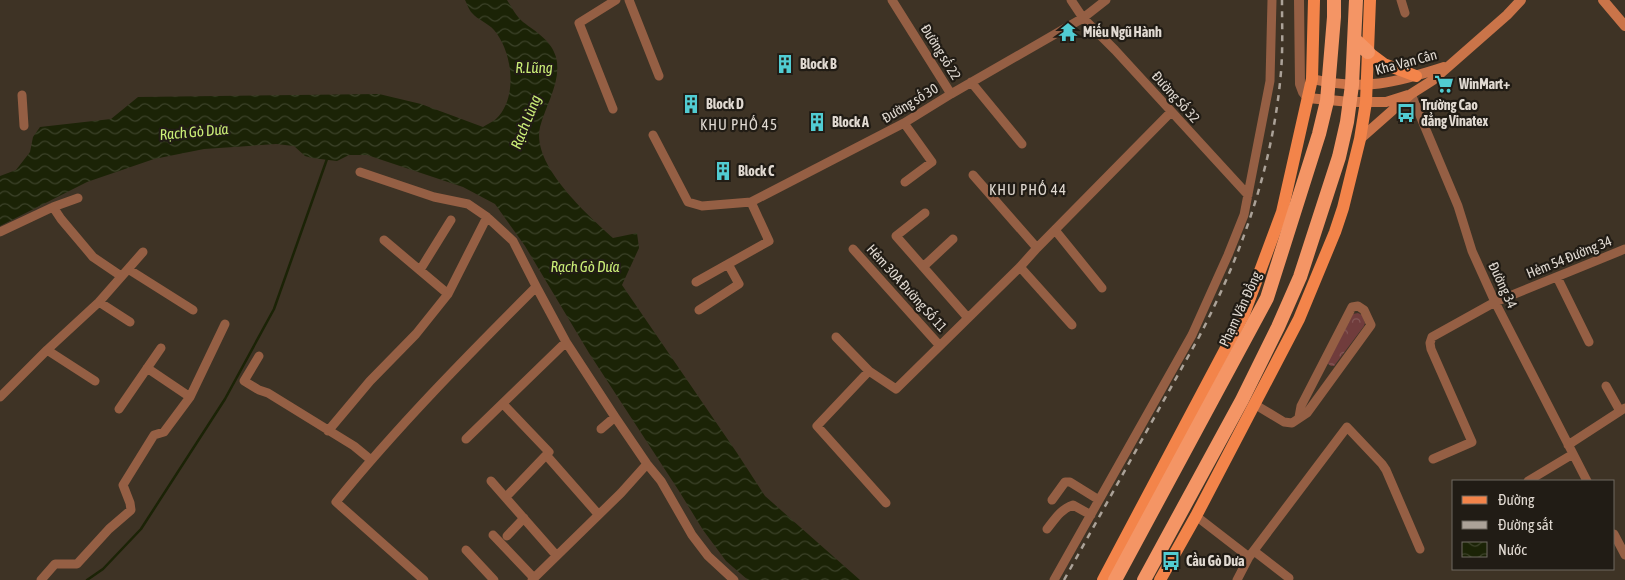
<svg xmlns="http://www.w3.org/2000/svg" width="1625" height="580" font-family="'Asap Condensed',sans-serif">
	<defs>
		<pattern id="park-crowns" width="20" height="18" patternUnits="userSpaceOnUse" patternTransform="scale(1.25)"><rect width="20" height="18" fill="#703c3c"/><path d="M2 6a3 3 0 1 1 6 0M12 15a3 3 0 1 1 6 0" fill="none" stroke="#845857"/></pattern>
		<pattern id="water-waves" width="16" height="10" patternUnits="userSpaceOnUse" patternTransform="scale(1.25)"><rect width="16" height="10" fill="#1b2306"/><path d="M0 5q4-4 8 0t8 0" fill="none" stroke="#3c4229"/></pattern>
	</defs>
	<rect width="100%" height="100%" fill="#3e3325"/>
	<path fill="url(#park-crowns)" d="M1358,313L1362,315L1365,323L1364,326L1334,366H1331L1327,363L1353,314Z"/>
	<path fill="url(#water-waves)" d="M465,0H507C512,8 516,16 523,22C536,32 551,40 556,57C562,81 546,104 540,127C531,165 588,215 613,238L637,233L639,248L622,285L737,453L765,496L860,580H748L726,561L703,530L679,491L589,353L525,246L495,204L463,187L367,155H349L337,161L312,158L305,156L294,146L276,144L204,149L154,159L87,182L0,226V176L16,170L30,152L33,137L40,127L111,119L138,97L379,94L421,104L483,127C487,124 493,122 496,119C519,97 512,51 494,30C488,23 478,20 472,13C469,10 467,4 465,0Z"/>
	<g fill="none" stroke-linecap="round" stroke-linejoin="round">
		<path stroke="#1b2306" stroke-width="2.5" d="M87,580L103,569L141,529L225,399L274,309L327,159"/>
		<path stroke="#955f44" stroke-width="9" d="M629,0L659,76
			M892,0L951,94
			M1071,0L1083,18L1115,50L1248,195
			M1401,0L1405,13
			M971,82L1022,144
			M1411,94L1458,206L1472,251L1495,302L1587,481
			M22,95L24,126
			M613,109L579,23L616,0
			M904,123L932,162L905,182
			M653,135L688,202L702,206L751,202L904,123L951,94L1083,18L1106,0
			M360,172L434,197L468,204L487,217L513,241L538,290L566,342L615,417L647,464L661,481L692,535L708,556L734,580
			M973,175L1037,248
			M53,207L61,219L93,257L121,276
			M925,213L896,236L968,318
			M1055,230L1102,288
			M0,232L53,207L78,198
			M384,240L448,294
			M853,249L940,346
			M923,267L953,239
			M1020,267L1072,325
			M128,269L193,310
			M420,270L451,220
			M1557,277L1589,342
			M696,282L769,241L751,202
			M99,302L130,322
			M699,310L739,284L728,264
			M836,337L869,371
			M47,350L95,381
			M259,356L244,381L259,390L268,393L354,446L371,460
			M147,368L190,397
			M1606,386L1620,411
			M0,397L47,350L99,302L143,252
			M1254,404L1284,422L1292,423L1307,413L1371,325L1364,310L1358,306L1352,307L1301,406L1299,417
			M506,407L549,452L506,497
			M119,409L161,348
			M601,429L615,417
			M328,431L370,381L416,334L448,294L487,217
			M466,439L566,342
			M1568,445L1625,408
			M547,456L598,514
			M1433,459L1472,442L1431,349L1430,343L1432,337L1495,302L1625,249
			M491,481L556,555
			M1528,481L1573,454
			M1052,500L1065,482H1070L1099,500
			M886,503L817,426L869,371L896,389L1020,267L1037,248L1171,112
			M1196,516L1249,557L1237,580
			M1047,529C1055,519 1061,509 1073,505L1091,515
			M1614,534L1625,555
			M493,535L534,578
			M507,536L524,518
			M466,550L494,580
			M1254,551L1289,578
			M1249,557L1347,427L1382,464L1386,470L1420,549
			M41,580L55,564H77L109,529L131,510L130,503L123,485L154,435L164,432L190,397L225,324
			M424,580L336,502C398,426 467,356 536,287
			M532,580L621,493L647,464
			M1054,580L1192,335L1228,255L1244,215L1270,81L1272,0"/>
		<path stroke="#955f44" stroke-width="10" d="M1299,0L1300,84L1303,92L1308,98"/>
		<path stroke="#ca7449" stroke-width="10" d="M1603,0L1625,26
			M1312,79C1364,91 1395,83 1444,67
			M1308,98L1350,102H1386L1408,95
			M1360,139L1411,94L1433,80L1507,15L1521,0"/>
		<path stroke="#f3844a" stroke-width="12" d="M1368,52L1384,64L1416,76
			M1103,580L1244,314L1282,212L1312,79L1314,0
			M1160,580L1196,516L1299,319L1335,232L1343,208L1360,139L1366,102L1370,0"/>
		<path stroke="#f49565" stroke-width="14" d="M1355,40L1368,52
			M1115,580L1267,298L1319,134L1327,101L1334,17V0
			M1144,580L1242,400L1278,327L1300,277L1339,157L1347,122L1352,85L1356,0"/>
		<path stroke="#aba298" stroke-width="2.5" stroke-dasharray="6 6" stroke-linecap="butt" d="M1064,580L1199,337C1242,254 1273,166 1281,72C1283,48 1282,24 1282,0"/>
	</g>
	<defs>
		<g id="temple-bare" transform="scale(1.5)"><path d="M0-6L5-2H3V0L6.5 2.5H4V6H1.5V3h-3V6H-4V2.5H-6.5L-3 0V-2H-5Z" fill="#51ccd2" stroke="#211c15" stroke-width="2.5" paint-order="stroke"/></g>
		<g id="building-bare" transform="scale(1.5)"><path d="M-4-6H4V6H1V3H-1V6H-4ZM-2.5-4.3h1.7v1.8h-1.7ZM.8-4.3h1.7v1.8H.8ZM-2.5-1h1.7V.8h-1.7ZM.8-1h1.7V.8H.8Z" fill="#51ccd2" stroke="#211c15" stroke-width="2.5" paint-order="stroke"/></g>
		<g id="supermarket-bare" transform="scale(1.5)"><path d="M-6-5.5h2.5l.6 2H6L4.5 2H-2.5L-4.4-4H-6ZM-1.5 3.2a1.3 1.3 0 1 0 .1 0ZM3 3.2a1.3 1.3 0 1 0 .1 0Z" fill="#51ccd2" stroke="#211c15" stroke-width="2.5" paint-order="stroke"/></g>
		<g id="bus-bare" transform="scale(1.5)"><path d="M-5-6H5V4H4V6H2V4H-2V6H-4V4H-5ZM-3.5-4V0h7V-4ZM-3.5 1.2v1.5H-2V1.2ZM2 1.2v1.5H3.5V1.2Z" fill="#51ccd2" stroke="#211c15" stroke-width="2.5" paint-order="stroke"/></g>
	</defs>
	<g fill-rule="evenodd">
		<use href="#temple-bare" x="1068" y="32"/>
		<use href="#building-bare" x="785" y="64"/>
		<use href="#supermarket-bare" x="1444" y="84"/>
		<use href="#building-bare" x="691" y="104"/>
		<use href="#bus-bare" x="1406" y="113"/>
		<use href="#building-bare" x="817" y="122"/>
		<use href="#building-bare" x="723" y="171"/>
		<use href="#bus-bare" x="1171" y="561"/>
	</g>
	<g text-anchor="middle" stroke-width="4.5" stroke-linejoin="round" paint-order="stroke">
		<g font-size="14" font-weight="bold" fill="#e1dad2" stroke="#211c15" text-anchor="start">
			<text x="1083" y="37">Miếu Ngũ Hành</text>
			<text x="800" y="69">Block B</text>
			<text x="1459" y="89">WinMart+</text>
			<text x="706" y="109">Block D</text>
			<text x="1421" y="110">Trường Cao<tspan x="1421" dy="16">đẳng Vinatex</tspan></text>
			<text x="832" y="127">Block A</text>
			<text x="738" y="176">Block C</text>
			<text x="1186" y="566">Cầu Gò Dưa</text>
		</g>
		<g font-size="14" fill="#e1dad2" stroke="#211c15">
			<text transform="translate(941 52) rotate(58)" y="5">Đường số 22</text>
			<text transform="translate(1406 62) rotate(-15)" y="5">Kha Vạn Cân</text>
			<text transform="translate(1176 97) rotate(48)" y="5">Đường Số 32</text>
			<text transform="translate(910 103) rotate(-31)" y="5">Đường số 30</text>
			<text transform="translate(1569 257) rotate(-22)" y="5">Hẻm 54 Đường 34</text>
			<text transform="translate(1503 285) rotate(65)" y="5">Đường 34</text>
			<text transform="translate(907 288) rotate(48)" y="5">Hẻm 30A Đường Số 11</text>
			<text transform="translate(1240 309) rotate(-65)" y="5">Phạm Văn Đồng</text>
		</g>
		<g font-size="15" font-style="italic" fill="#cbee77" stroke="#211c15">
			<text x="534" y="73">R.Lũng</text>
			<text transform="translate(526 122) rotate(-68)" y="5">Rạch Lùng</text>
			<text transform="translate(194 132) rotate(-5)" y="5">Rạch Gò Dưa</text>
			<text x="585" y="272">Rạch Gò Dưa</text>
		</g>
		<g font-size="15" letter-spacing="1" fill="#e1dad2" stroke="#211c15">
			<text x="739" y="130">KHU PHỐ 45</text>
			<text x="1028" y="195">KHU PHỐ 44</text>
		</g>
	</g>
	<rect x="1452" y="480" width="162" height="90" fill="#211c15" stroke="#6e6861"/>
	<rect x="1462" y="496" width="25" height="8" fill="#f3844a" stroke="#6e6861"/>
	<text x="1498" y="505" font-size="15" fill="#e1dad2">Đường</text>
	<rect x="1462" y="521" width="25" height="8" fill="#aba298" stroke="#6e6861"/>
	<text x="1498" y="530" font-size="15" fill="#e1dad2">Đường sắt</text>
	<rect x="1462" y="542" width="25" height="15" fill="url(#water-waves)" stroke="#6e6861"/>
	<text x="1498" y="555" font-size="15" fill="#e1dad2">Nước</text>
</svg>
